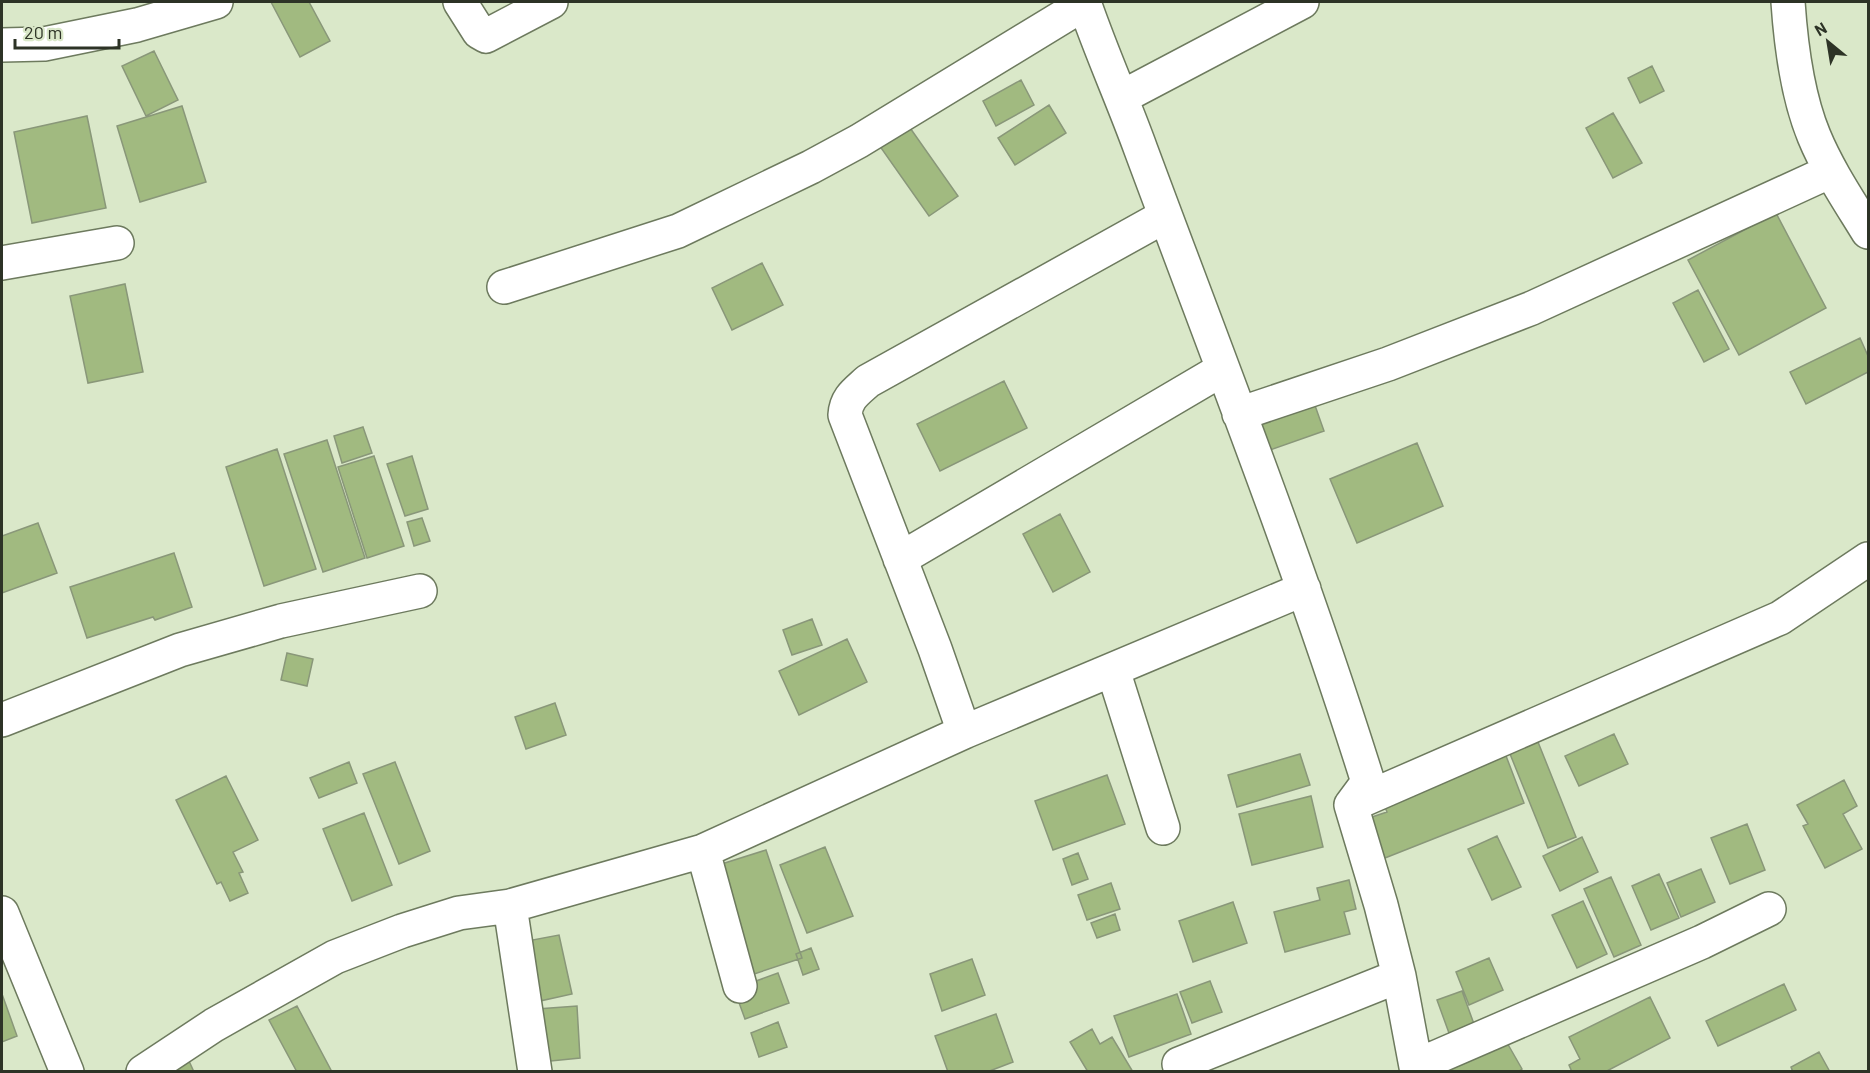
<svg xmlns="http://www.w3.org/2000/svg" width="1870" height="1073" font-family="Barlow,sans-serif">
	<rect width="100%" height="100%" fill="#dae8c9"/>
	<path fill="#a1ba80" stroke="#899779" stroke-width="1.5" d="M271,2H309L330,41L300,57Z
		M154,51L178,100L146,116L122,66Z
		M1652,66L1664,91L1640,103L1628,78Z
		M1021,80L1034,105L996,126L983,101Z
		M1049,105L1066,133L1015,165L998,138Z
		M182,106L206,182L140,202L117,126Z
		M1613,113L1642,163L1613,178L1586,128Z
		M87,116L106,208L32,223L14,132Z
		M908,125L958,196L929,216L879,145Z
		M1776,213L1826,308L1739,355L1688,260Z
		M762,263L783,305L732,330L712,288Z
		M125,284L143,372L88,383L70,296Z
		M1698,290L1729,349L1704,362L1673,303Z
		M1860,338L1868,356V372L1806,404L1790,372Z
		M1004,381L1027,428L940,471L917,424Z
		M1312,397L1324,431L1267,451L1255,417Z
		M363,427L372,453L342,463L334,436Z
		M327,440L365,558L323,572L284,454Z
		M1417,443L1443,506L1357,543L1330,479Z
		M277,449L316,569L264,586L226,467Z
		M374,456L404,546L367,558L338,467Z
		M412,456L428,509L405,516L387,464Z
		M1060,514L1090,572L1053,592L1023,534Z
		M422,518L430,541L414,546L407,522Z
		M38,523L57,573L2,593V536Z
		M174,553L192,607L155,620L153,617L87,638L70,587Z
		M812,619L822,645L792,655L783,630Z
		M847,639L867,682L799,715L779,671Z
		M287,653L313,659L307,686L281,680Z
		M555,703L566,735L526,749L515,717Z
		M1614,734L1628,764L1579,786L1565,756Z
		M1536,737L1576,837L1548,848L1508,749Z
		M1503,748L1524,803L1385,858L1369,818L1387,812L1381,797Z
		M1300,754L1310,785L1237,807L1228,775Z
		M349,762L357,783L319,798L310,778Z
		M395,762L430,851L399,864L363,774Z
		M1107,775L1125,824L1053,850L1035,801Z
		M226,776L258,840L233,852L243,872L239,873L248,893L230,901L221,882L217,884L176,800Z
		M1844,780L1857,806L1843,814L1862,849L1825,868L1803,826L1808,824L1797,805Z
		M1311,796L1323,847L1252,865L1239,814Z
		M364,813L392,885L352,901L323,829Z
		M1747,824L1765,870L1730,884L1711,838Z
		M1497,836L1521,887L1492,900L1468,849Z
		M1582,837L1598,872L1560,891L1543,856Z
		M825,847L853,916L807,933L780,865Z
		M766,850L802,958L748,976L712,867Z
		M1078,853L1088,879L1072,885L1063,859Z
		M1701,869L1715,902L1681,917L1667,883Z
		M1659,874L1679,918L1651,930L1632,886Z
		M1611,877L1641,945L1614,957L1584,889Z
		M1349,880L1356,909L1344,912L1350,934L1285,952L1274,912L1320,900L1317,888Z
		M1111,883L1120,909L1087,920L1078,895Z
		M1583,901L1607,954L1577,968L1552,915Z
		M1233,902L1247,943L1193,962L1179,921Z
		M1115,914L1120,930L1097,938L1091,923Z
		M559,935L572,994L540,1001L527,941Z
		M811,948L819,969L803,975L796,954Z
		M1489,958L1503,990L1469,1005L1456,972Z
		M972,959L985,995L942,1011L930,974Z
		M778,973L789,1003L745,1019L734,989Z
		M1210,981L1222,1012L1192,1023L1180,992Z
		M1784,984L1796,1010L1718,1046L1706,1021Z
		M1462,991L1474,1024L1449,1033L1437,1000Z
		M2,994L17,1036L2,1042Z
		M1177,994L1191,1034L1129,1057L1114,1016Z
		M1650,997L1670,1038L1605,1072H1572L1569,1065L1580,1059L1569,1037Z
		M297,1006L332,1072H297L269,1020Z
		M577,1006L580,1058L541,1062L537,1009Z
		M996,1014L1013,1062L987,1072H948L935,1036Z
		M778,1022L787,1047L759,1057L751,1033Z
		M1092,1029L1100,1044L1112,1037L1133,1072H1088L1070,1042Z
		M1502,1034L1522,1069L1518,1072H1447L1444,1067Z
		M1819,1052L1830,1072H1793L1791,1067Z
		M189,1061L194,1072H169Z"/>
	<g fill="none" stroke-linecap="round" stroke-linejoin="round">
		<g stroke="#6d7a5e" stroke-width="36">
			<path id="minor" d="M460,2L479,32L486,36L551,2
				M1084,2C1101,52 1123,100 1141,150C1219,360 1301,568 1368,782L1351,805L1381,905L1399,976L1417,1072
				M1788,2C1791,46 1797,95 1814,136C1828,170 1849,201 1868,232
				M2,45L44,44L137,25L216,2
				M1122,97L1302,2
				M2,263L117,243
				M504,287L678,231L811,167L859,141L1084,4
				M1239,414L1388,364L1532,308L1831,171
				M900,559L1223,369
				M1113,670L1163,828
				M2,720L180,650L281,621L420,591
				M964,732L935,649L845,415C846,398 856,392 868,381L1165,216
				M1351,805L1780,618L1868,559
				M703,851L740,986
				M510,906L535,1072
				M2,913L67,1072
				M1179,1064L1399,976
				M1416,1066L1702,942L1769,909
				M143,1072L214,1025L335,957L402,931L459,913L510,906L703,851L964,732L1304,589"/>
		</g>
		<use href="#minor" stroke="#fff" stroke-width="33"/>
	</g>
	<rect width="1870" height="1073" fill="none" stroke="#2d3326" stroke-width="6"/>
	<g transform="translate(1828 42) rotate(330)" stroke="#dae8c9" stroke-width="4.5" paint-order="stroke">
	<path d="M0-4.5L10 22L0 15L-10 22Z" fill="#2d3326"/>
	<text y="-9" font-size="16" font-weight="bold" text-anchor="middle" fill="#2d3326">N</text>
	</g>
	<path d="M15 39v9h104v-9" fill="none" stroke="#2d3326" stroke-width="3"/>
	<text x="24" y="39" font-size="18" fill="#2d3326" stroke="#dae8c9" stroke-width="4.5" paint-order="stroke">20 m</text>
</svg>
